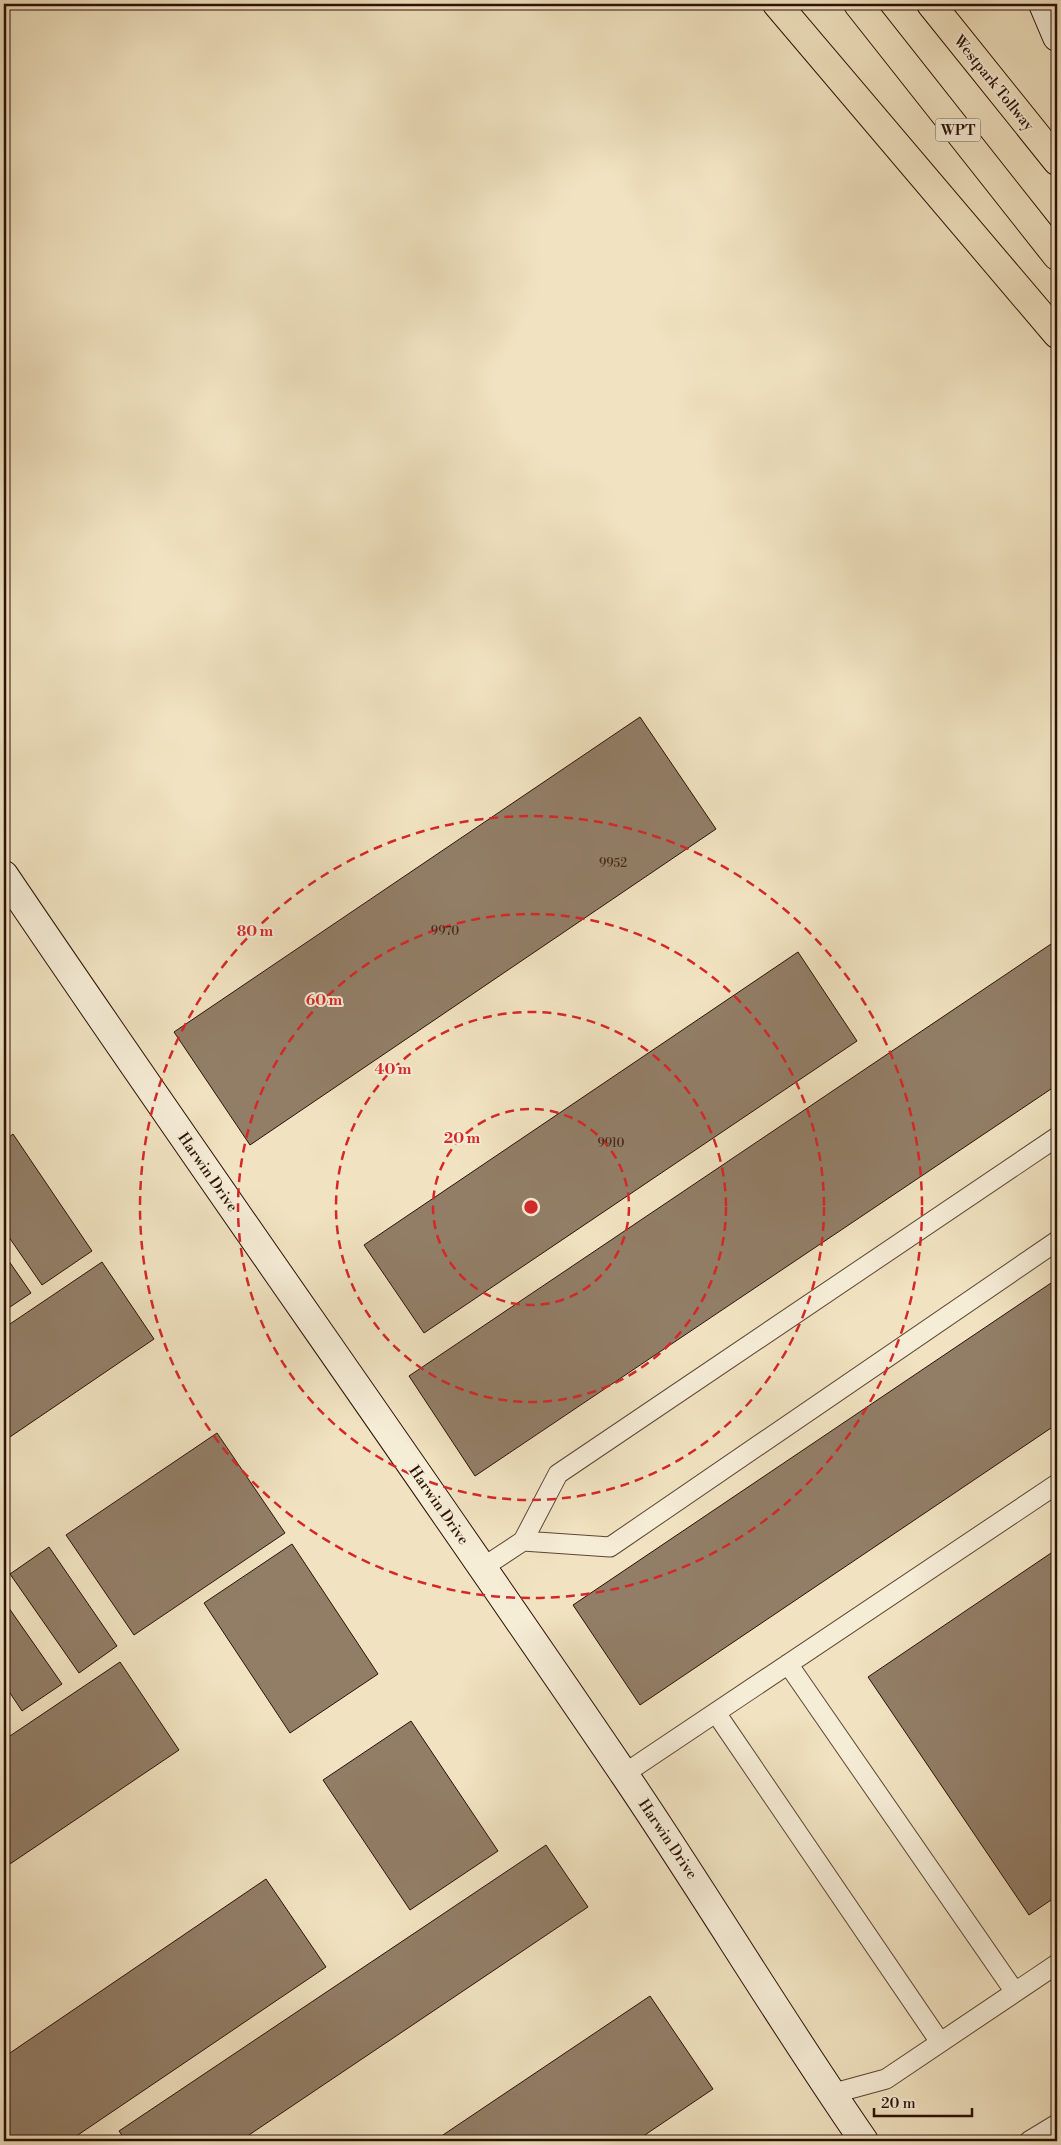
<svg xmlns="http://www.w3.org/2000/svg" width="1061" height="2145" font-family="'Libre Bodoni',serif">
	<rect width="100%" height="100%" fill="#f1e3c1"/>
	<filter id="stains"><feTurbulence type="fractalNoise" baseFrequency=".004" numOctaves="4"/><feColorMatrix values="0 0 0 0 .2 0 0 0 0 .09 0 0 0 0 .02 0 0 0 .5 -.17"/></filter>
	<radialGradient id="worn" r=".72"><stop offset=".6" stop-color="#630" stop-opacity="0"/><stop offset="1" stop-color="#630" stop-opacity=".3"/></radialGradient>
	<path fill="#927e67" stroke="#2c1106" d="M640,717L716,829L250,1145L174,1032Z
		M1057,940V1085L475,1476L409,1376Z
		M798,952L857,1041L424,1333L364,1245Z
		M13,1134L92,1251L42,1285L4,1230V1141Z
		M4,1254L31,1293L4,1311Z
		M102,1262L154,1339L4,1441V1328Z
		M1057,1279V1424L640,1705L573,1605Z
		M217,1433L285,1533L134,1635L66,1535Z
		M292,1544L378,1674L290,1733L204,1603Z
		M49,1547L117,1646L79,1673L10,1574Z
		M1057,1549V1896L1029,1915L868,1677Z
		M4,1601L62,1684L22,1711L4,1684Z
		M120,1662L179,1750L4,1868V1740Z
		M411,1721L498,1851L410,1910L323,1780Z
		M546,1845L588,1907L240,2141H126L119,2131Z
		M266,1879L326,1967L69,2141H4V2057Z
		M650,1996L713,2089L636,2141H434Z"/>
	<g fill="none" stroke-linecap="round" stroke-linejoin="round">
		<g stroke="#5d4635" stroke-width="21">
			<path id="service" d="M523,1541L610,1547L1057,1241
				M482,1568L523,1541L558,1474L1057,1137
				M788,1664L1015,1992
				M716,1713L940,2042
				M624,1774L1057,1484
				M831,2094L886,2079L1057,1964
				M1029,2141L1057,2124"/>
		</g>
		<g stroke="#2c1106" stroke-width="30">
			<path id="secondary" d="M1043,4L1057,37
				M4,875C208,1177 420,1473 624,1774C706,1895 781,2021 864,2141"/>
		</g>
		<g stroke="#2c1106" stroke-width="30">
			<path id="motorway" d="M777,4L1057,334
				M858,4L1057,256
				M931,4L1057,161"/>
		</g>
		<use href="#service" stroke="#f6edd7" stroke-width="19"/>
		<use href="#secondary" stroke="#f6edd7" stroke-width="28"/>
		<use href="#motorway" stroke="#f1e3c1" stroke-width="28"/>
	</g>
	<g fill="none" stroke="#d62828" stroke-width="2.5" stroke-dasharray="9 6">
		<circle cx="531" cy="1207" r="98"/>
		<circle cx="531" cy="1207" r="195"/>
		<circle cx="531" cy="1207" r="293"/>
		<circle cx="531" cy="1207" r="391"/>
	</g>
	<g text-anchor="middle" stroke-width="4" stroke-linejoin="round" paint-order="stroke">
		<g font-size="12" fill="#462c1e">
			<text x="613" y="867">9952</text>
			<text x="445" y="935">9970</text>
			<text x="611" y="1147">9910</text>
		</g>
		<rect fill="#f6edd7" stroke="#695345" stroke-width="1" x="935.5" y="118.5" width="45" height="23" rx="4"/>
		<g font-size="14" font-weight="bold" fill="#2c1106">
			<text x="958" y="135">WPT</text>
		</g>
		<g font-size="15" fill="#2c1106" stroke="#f6edd7">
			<text transform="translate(994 83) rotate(51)" y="5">Westpark Tollway</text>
			<text transform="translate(208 1172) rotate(55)" y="5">Harwin Drive</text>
			<text transform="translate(439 1505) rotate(55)" y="5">Harwin Drive</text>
			<text transform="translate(668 1839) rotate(56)" y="5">Harwin Drive</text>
		</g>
	</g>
	<circle cx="531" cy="1207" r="8" fill="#d62828" stroke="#f6edd7" stroke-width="2.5"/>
	<g font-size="15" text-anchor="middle" font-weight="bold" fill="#d62828" stroke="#f6edd7" stroke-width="4" stroke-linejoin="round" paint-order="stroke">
		<text x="255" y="936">80 m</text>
		<text x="324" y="1005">60 m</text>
		<text x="393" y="1074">40 m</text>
		<text x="462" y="1143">20 m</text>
	</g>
	<rect width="1061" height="2145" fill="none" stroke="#f1e3c1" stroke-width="20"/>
	<rect x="5" y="5" width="1051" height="2135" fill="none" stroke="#2c1106" stroke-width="2.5"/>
	<rect x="10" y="10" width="1041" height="2125" fill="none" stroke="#2c1106"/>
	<path d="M874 2108v8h98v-8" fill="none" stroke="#2c1106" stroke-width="2.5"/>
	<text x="881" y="2108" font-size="15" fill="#2c1106" stroke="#f6edd7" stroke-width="4" paint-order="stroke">20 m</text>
	<rect width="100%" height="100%" filter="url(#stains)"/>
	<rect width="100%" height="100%" fill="url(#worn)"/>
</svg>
